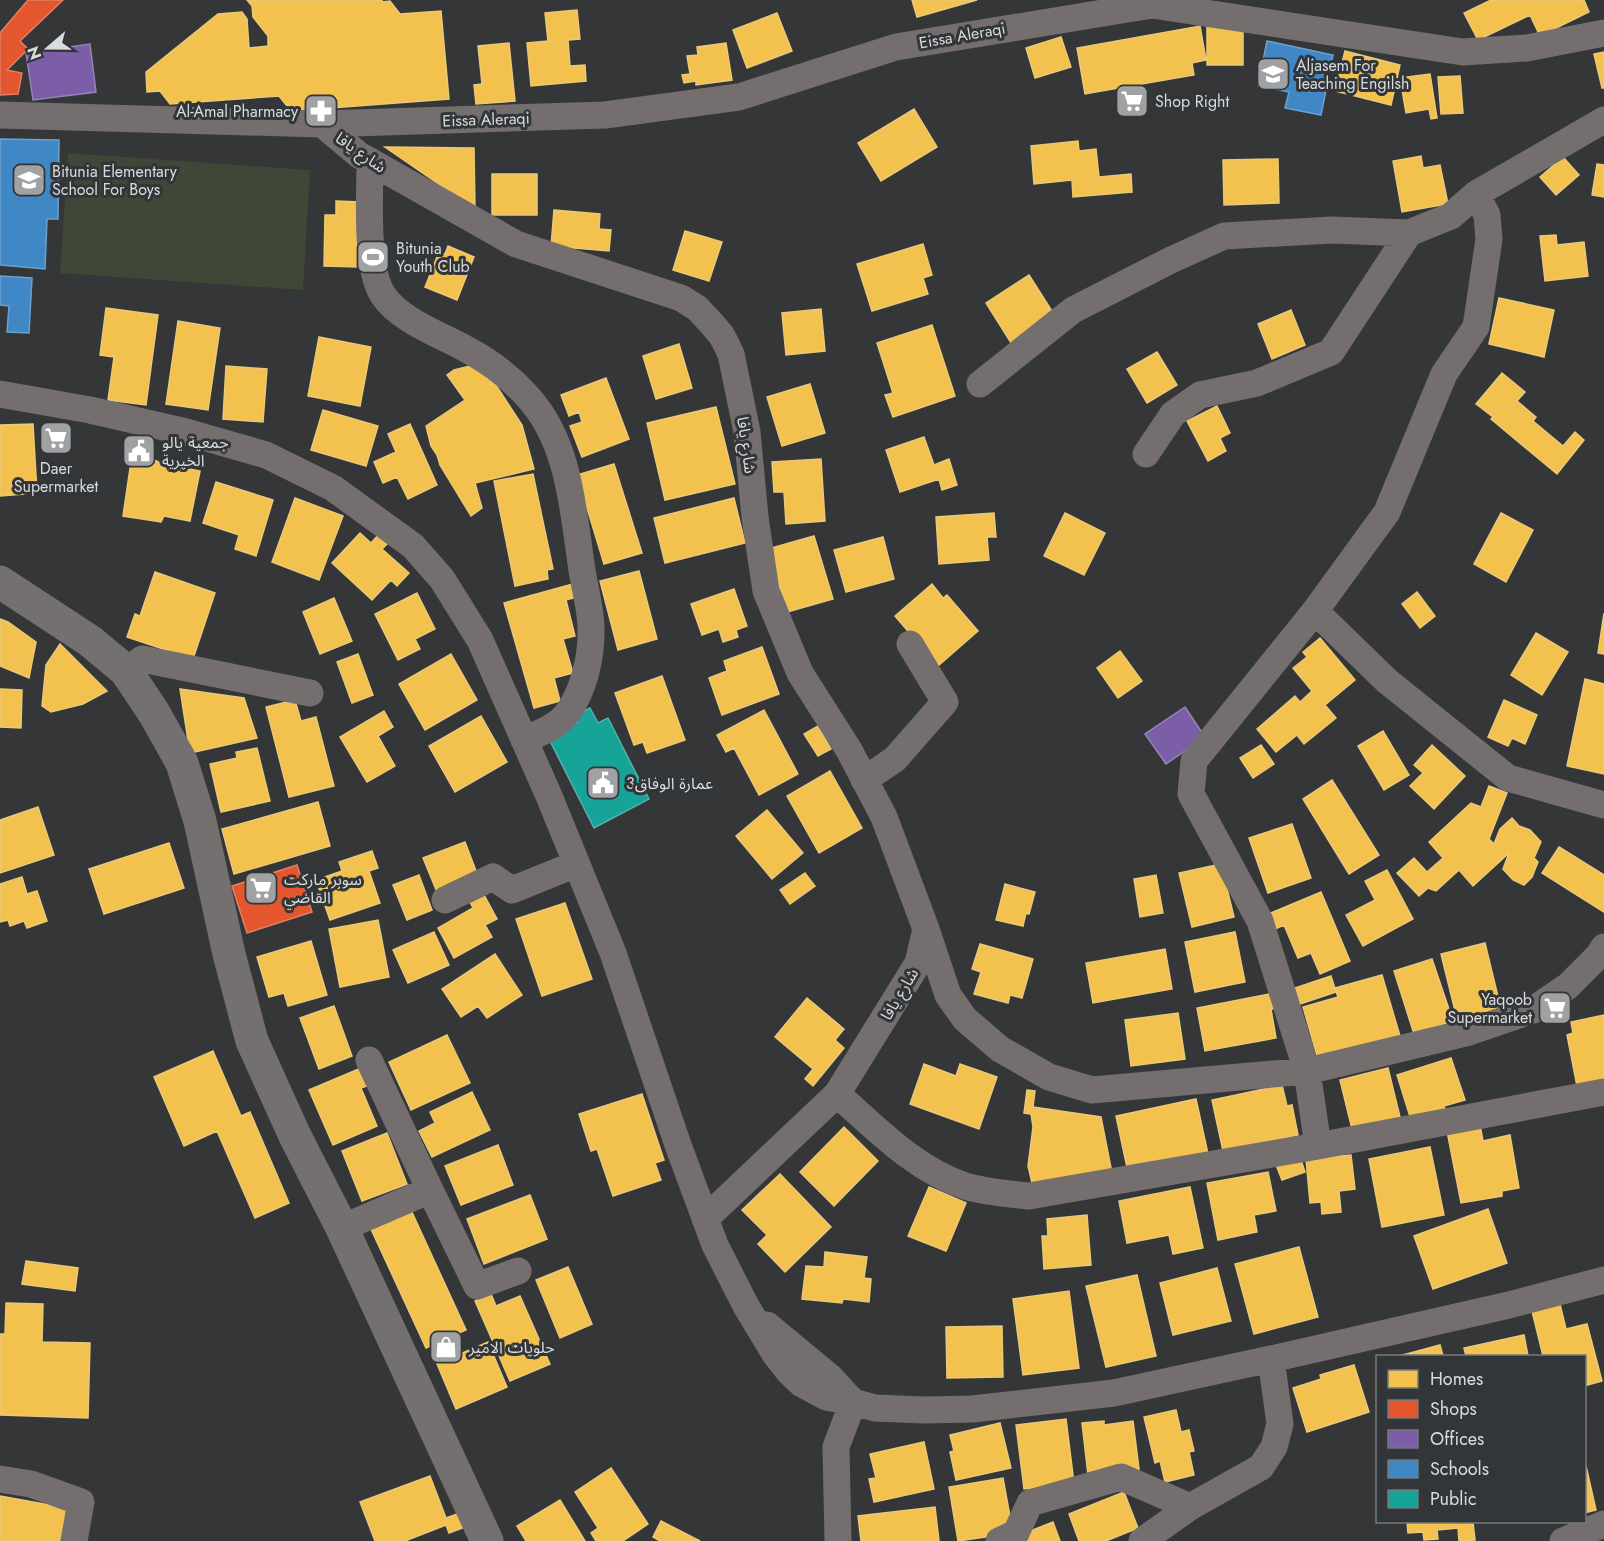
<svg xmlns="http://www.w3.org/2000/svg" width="1604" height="1541" font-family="Jost,'Noto Sans Arabic',sans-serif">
	<rect width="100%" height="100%" fill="#343638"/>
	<path fill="#3f4736" d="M68,153L310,170L303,290L60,273Z"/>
	<path fill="#f2c14e" stroke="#eac979" stroke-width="1.5" d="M247,0H382V2L390,1L400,14L441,11L449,99L291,111L279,96L170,104L160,91L147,92L146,72L218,14L242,12L247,19L249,48L268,46V36L253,17L252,6Z
		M912,0H977L917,17Z
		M1491,0H1584L1589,12L1540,36L1530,15L1478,40L1464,13Z
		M577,10L580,39L568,40L570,66L585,65L586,81L531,86L527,43L548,41L545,13Z
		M777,13L792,51L747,68L733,30Z
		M1200,26L1206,60L1192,63L1194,75L1085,94L1077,48Z
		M1207,26H1243V65H1207Z
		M1061,37L1071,67L1035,78L1026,48Z
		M509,43L515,101L476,104L474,85L482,84L478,46Z
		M726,43L732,80L696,85V81L684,83L682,75L690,74L687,56L698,55L697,47Z
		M1345,51L1400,65L1391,105L1335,91Z
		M1604,52V88H1602L1594,54Z
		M1430,74L1437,118L1431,119L1429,109L1406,113L1400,78Z
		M1460,76L1463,113L1441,114L1438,77Z
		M914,109L937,147L881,181L858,143Z
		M1078,141L1079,151L1096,149L1099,177L1131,174L1132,192L1073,197L1072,180L1034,184L1031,146Z
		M385,147L474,148L475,209Z
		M1421,156L1423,168L1440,165L1448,204L1402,212L1393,161Z
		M1563,157L1579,175L1556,195L1540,177Z
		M1278,159L1279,203L1224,205L1223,160Z
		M1597,164L1604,165V197L1592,195Z
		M492,174H537V215H492Z
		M336,201L360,202L359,267L324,266L325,215H336Z
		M554,210L600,214L599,229L611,230L609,251L551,246Z
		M685,231L722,242L709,281L673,270Z
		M1556,235L1557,245L1584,242L1588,276L1545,281L1540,236Z
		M923,244L932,275L923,278L928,294L872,311L857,264Z
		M448,246L474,257L457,300L425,287L439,252L445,254Z
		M1029,275L1057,319L1013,346L986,303Z
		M1499,298L1554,310L1544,357L1489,344Z
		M106,308L158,315L146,405L108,400L114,357L100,355Z
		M821,309L825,351L786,355L782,313Z
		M1291,310L1305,345L1272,359L1258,324Z
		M178,321L220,328L208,410L166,404Z
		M932,325L955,396L893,417L885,395L893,393L877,343Z
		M319,337L371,347L360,406L308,396Z
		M679,344L692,388L656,399L643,356Z
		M1157,352L1177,385L1147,403L1127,369Z
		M478,364L492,385L490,376L522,425L534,469L475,483L482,508L471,516L440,465L437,455L431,446L426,426L465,400L447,375L454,370Z
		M226,366L267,369L263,422L223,419Z
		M1502,373L1525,392L1517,401L1536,417L1533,421L1563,446L1575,432L1584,440L1557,474L1491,419L1493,417L1476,404Z
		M606,378L629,439L582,457L570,426L582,422L579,412L569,416L561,395Z
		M810,384L825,433L782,446L767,397Z
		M1217,406L1230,433L1220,438L1226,451L1208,461L1187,421Z
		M716,407L735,484L665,500L647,423Z
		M323,410L378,426L366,466L311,450Z
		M33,424L37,493L0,496V425Z
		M410,424L437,485L408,499L397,477L383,483L374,462L396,452L388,434Z
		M924,437L934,465L949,459L957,485L942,490L939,479L900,492L886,450Z
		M133,448L160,463L200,471L190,521L164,516L161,522L123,516Z
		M821,459L825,521L786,524L784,492H774L772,462Z
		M614,464L642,553L604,564L577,475Z
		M533,474L553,569L547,570L548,579L515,586L494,481Z
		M216,482L273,500L256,556L235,549L239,535L203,523Z
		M295,498L343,516L319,580L272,562Z
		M734,498L745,543L665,563L654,518Z
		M994,513L996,537H987L989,560L939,564L936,517Z
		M1065,513L1105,533L1084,575L1044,556Z
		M1501,513L1533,530L1506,582L1474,564Z
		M360,533L371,543L380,533L389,542L382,549L409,573L397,586L391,580L372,600L332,563Z
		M814,536L833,599L787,612L768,549Z
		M883,537L894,579L846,592L834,550Z
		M639,571L657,639L618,650L600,581Z
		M155,572L215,593L193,659L127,637L135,614L140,616Z
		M573,584L577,597L566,600L575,636L563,639L573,673L554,678L560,701L534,708L504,603Z
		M932,584L943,598L947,595L978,631L938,666L895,616Z
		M734,589L747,626L736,630L738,637L723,642L719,629L702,635L691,604Z
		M1417,592L1435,616L1420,628L1402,604Z
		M417,593L435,629L415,639L420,649L398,660L375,614Z
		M334,598L352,641L320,654L303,612Z
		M1604,613V654L1598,653Z
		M0,619L8,622L36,642L29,678L0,666Z
		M1536,633L1568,652L1542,695L1511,675Z
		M1320,638L1355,680L1325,705L1336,718L1304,744L1297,735L1276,752L1257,729L1295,696L1300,702L1312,691L1293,668L1307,657L1303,652Z
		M60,644L107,691L83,704L51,712L42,706L46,665Z
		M762,647L779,694L722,715L709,678L727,671L724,661Z
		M1120,651L1142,681L1118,698L1097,668Z
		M358,654L373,695L352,703L337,662Z
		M451,654L477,700L425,730L399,684Z
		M662,676L685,740L647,753L643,742L634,745L615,693Z
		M1585,679L1604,684V774L1567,766Z
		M0,689L22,690L21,728L0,727Z
		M180,689L244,698L257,738L190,753Z
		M295,700L301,721L316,717L334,786L289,797L266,707Z
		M1504,700L1537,715L1525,744L1512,738L1508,746L1488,737Z
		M764,710L798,774L759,795L734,748L726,752L717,735Z
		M384,711L393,727L378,736L395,766L367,782L340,737Z
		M481,716L507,762L455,792L429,746Z
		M818,726L831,749L818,756L804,734Z
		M1383,731L1409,775L1384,790L1358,746Z
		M1261,745L1274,764L1253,778L1240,758Z
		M1432,745L1465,776L1434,809L1410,786L1423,773L1414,765Z
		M257,748L270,801L221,812L210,764L237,758L236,752Z
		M830,771L862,828L819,853L787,796Z
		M1332,780L1379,855L1349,874L1303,799Z
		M1489,786L1507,793L1489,839L1494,844L1500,829L1512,818L1519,826L1530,830L1541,842L1534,858L1538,862L1532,877L1524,885L1513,880L1503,869L1509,853L1473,886L1459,870L1436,891L1428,888L1419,896L1397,873L1414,858L1427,872L1443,858L1429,842L1471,803L1481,807Z
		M318,802L330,846L234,874L222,829Z
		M38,807L54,855L0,873V820Z
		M767,810L803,853L772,879L736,836Z
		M1292,824L1311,878L1268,893L1249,838Z
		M465,842L478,876L437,892L423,858Z
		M169,843L184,888L104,914L89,869Z
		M1559,847L1604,875V912L1542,873Z
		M372,851L378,868L369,871L380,903L330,920L316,880L342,871L339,862Z
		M1221,864L1234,917L1192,927L1179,873Z
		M1387,870L1413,919L1363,946L1346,915L1375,900L1365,881Z
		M805,873L815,886L790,904L780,890Z
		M419,875L432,910L407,920L393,885Z
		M1156,875L1163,913L1140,917L1134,879Z
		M22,877L27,894L37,891L47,921L27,928L24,921L10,926L8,920L0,922V884Z
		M1005,884L1035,892L1029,914L1026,913L1023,926L996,920Z
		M482,891L497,919L485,925L492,937L454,958L438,928L473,908L468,898Z
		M1321,892L1350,961L1320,974L1311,953L1298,958L1284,925L1273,930L1266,915Z
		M565,903L592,979L542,996L516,919Z
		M378,920L389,977L340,987L329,929Z
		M434,932L449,965L408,983L393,950Z
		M1235,932L1245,982L1195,992L1185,942Z
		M311,941L327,995L288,1006L284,993L269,997L257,957Z
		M1485,943L1501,1009L1457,1019L1441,954Z
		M980,944L1033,959L1022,998L1010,995L1008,1003L974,994L981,972L972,969Z
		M1165,949L1172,989L1093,1003L1086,963Z
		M495,954L522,995L487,1018L478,1006L461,1017L442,989Z
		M1432,959L1453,1021L1414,1034L1394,971Z
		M1382,975L1400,1036L1318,1059L1303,1007L1338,997L1335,988Z
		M1331,976L1336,992L1300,1004L1295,988Z
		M1270,994L1273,1009H1271L1276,1038L1205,1051L1197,1008Z
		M807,998L844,1029L835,1040L844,1048L813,1086L805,1079L813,1069L775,1037Z
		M334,1006L352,1056L319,1069L300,1018Z
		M1178,1013L1185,1059L1131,1066L1125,1020Z
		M1604,1015V1080L1577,1086L1567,1035L1573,1033L1571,1022Z
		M447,1035L470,1083L411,1110L389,1062Z
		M213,1051L241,1116L250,1112L289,1203L255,1218L217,1131L184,1146L154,1077Z
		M1451,1058L1465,1100L1444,1106L1446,1112L1412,1123L1397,1075Z
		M924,1064L956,1076L960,1064L997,1077L979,1129L910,1104Z
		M361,1068L369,1085L361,1088L377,1126L333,1145L309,1090Z
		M1388,1068L1400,1117L1352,1129L1340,1080Z
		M1282,1085L1287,1106L1292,1105L1298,1135L1223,1151L1212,1100Z
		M1027,1090L1035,1091L1033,1107L1101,1117L1112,1173L1032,1183L1028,1166L1033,1127L1031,1114L1024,1113Z
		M472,1092L490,1130L432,1157L419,1131L435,1123L430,1112Z
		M642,1094L664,1160L655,1163L661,1180L613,1196L597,1149L591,1151L579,1114Z
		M1196,1099L1208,1154L1128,1172L1116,1116Z
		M1480,1125L1483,1141L1510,1135L1519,1188L1502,1191V1196L1461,1203L1447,1131Z
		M844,1127L878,1161L834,1206L800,1172Z
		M387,1133L407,1184L362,1201L342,1151Z
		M498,1145L513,1185L461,1205L445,1166Z
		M1430,1147L1444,1215L1382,1227L1369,1159Z
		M1351,1155L1355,1189L1339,1191L1341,1212L1322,1214L1321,1202L1310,1203L1306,1159Z
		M1300,1157L1305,1172L1282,1180L1276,1165Z
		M1268,1172L1276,1211L1254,1215L1257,1232L1218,1240L1207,1183Z
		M780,1174L831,1227L785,1272L758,1244L767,1235L742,1210Z
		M929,1187L966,1203L946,1251L908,1236Z
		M1190,1187L1203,1248L1173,1254L1169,1235L1127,1243L1119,1201Z
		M530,1195L547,1239L484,1264L467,1219Z
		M1488,1209L1507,1263L1433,1289L1414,1236Z
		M411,1210L466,1330L426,1348L371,1229Z
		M1087,1215L1091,1265L1044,1269L1042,1236H1048L1047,1219Z
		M1299,1247L1318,1317L1254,1334L1235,1264Z
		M825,1252L867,1257L864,1278L871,1279L869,1302L843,1299L842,1303L802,1299L806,1266L824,1267Z
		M26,1261L78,1268L75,1291L22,1284Z
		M568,1267L592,1324L560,1338L536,1280Z
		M1217,1268L1231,1321L1173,1335L1160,1283Z
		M1137,1275L1156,1356L1106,1367L1086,1286Z
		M1069,1291L1079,1368L1023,1375L1013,1299Z
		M491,1294L496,1306L520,1296L550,1364L510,1381L475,1301Z
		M1559,1300L1566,1329L1587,1324L1602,1381L1584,1386V1356H1543L1531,1307Z
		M6,1303L43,1304L42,1342L90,1343L88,1418L0,1415V1334H5Z
		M1002,1326L1003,1377L947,1378L946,1327Z
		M1524,1335L1528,1356H1466L1464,1348Z
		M488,1342L507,1387L456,1409L437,1364Z
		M1440,1345L1443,1356H1399Z
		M1354,1365L1369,1412L1307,1432L1293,1388L1321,1379L1320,1375Z
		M1176,1410L1181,1432L1189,1430L1194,1451L1189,1452L1194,1475L1165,1482L1160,1461L1155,1463L1144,1417Z
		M1066,1419L1074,1483L1024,1489L1016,1425Z
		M1104,1421V1425L1133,1421L1139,1469L1088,1475L1082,1423Z
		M1000,1423L1011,1468L956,1480L950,1452L954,1451L950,1435Z
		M924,1442L934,1489L874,1502L869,1479L876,1478L870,1454Z
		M1586,1466L1596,1510L1584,1513V1467Z
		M611,1468L648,1524L623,1541H596L591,1533L598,1528L575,1492Z
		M430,1476L446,1518L460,1513L465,1527L449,1533L446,1525L405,1541H375L360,1502Z
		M1003,1478L1013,1533L958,1541L949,1487Z
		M1124,1492L1138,1528L1106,1541H1079L1069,1514Z
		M0,1496L67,1508L62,1541H0Z
		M560,1500L585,1541H526L517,1526Z
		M935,1507L939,1541H861L858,1516Z
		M661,1521L700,1541H660L653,1537Z
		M1053,1522L1060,1541H1005Z
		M1407,1522H1473L1475,1540L1459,1541L1458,1528L1437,1530L1438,1539L1424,1540L1423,1532L1408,1533Z"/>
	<path fill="#e4572e" stroke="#e17f62" stroke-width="1.5" d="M28,0H63L20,41L28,49L7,70L22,73L18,94L0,95V33Z
		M297,865L312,912L247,933L232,886Z"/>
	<path fill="#7b5ea7" stroke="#9784b7" stroke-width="1.5" d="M90,44L96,92L33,100L26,53Z
		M1185,707L1205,737L1166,764L1145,734Z"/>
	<path fill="#3f88c5" stroke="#6da1cc" stroke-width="1.5" d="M1267,41L1333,55L1321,115L1285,108L1289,92L1258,86Z
		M0,139L59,140L58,219H47L45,269L0,265Z
		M0,276L32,278L29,333L7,332L9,306L0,305Z"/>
	<path fill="#17a398" stroke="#51b4ad" stroke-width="1.5" d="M590,708L598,723L608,718L649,799L594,828L548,737L578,722L575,716Z"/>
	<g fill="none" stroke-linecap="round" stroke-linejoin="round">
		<path stroke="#746f6e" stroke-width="27" d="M0,115L322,124L359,155L516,244L681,298L697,308L712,324L722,336L731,354L747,432L755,517L766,591L800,673L849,750L884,817L926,929L918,963L837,1094L705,1219
			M322,124L605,115L739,97L896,47L1152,5L1463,52L1527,48L1604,33
			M370,161C370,195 365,268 383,295C399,320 441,335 466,349C489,361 510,377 527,396C570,442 573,511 582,570C585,590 592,613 591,633C591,659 584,688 569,711C559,726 540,733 524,740
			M980,384L1073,310L1171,260L1224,236L1332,230L1409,233L1451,216L1476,194L1604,120
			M0,394L90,410L186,432L266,455L333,488L413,546L442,579L480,640L549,796L613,953L678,1145L715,1245L746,1306L775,1354L789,1372L802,1384L826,1397L853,1402L875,1408L924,1410L973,1409L1114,1393L1271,1359L1509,1305L1604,1280
			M1146,454L1173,414L1200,395L1257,383L1331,352L1409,233
			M1315,611L1387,681L1508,778L1604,805
			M126,671L142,659L310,693
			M864,780L895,759L945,702L910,644
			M445,900L493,877L512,890L576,864
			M926,929L948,995L965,1019L1000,1049L1049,1077L1092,1090L1307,1071L1469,1032L1533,1010L1568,986L1598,956L1604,947
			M369,1060L430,1190L477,1286L518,1271
			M837,1094C876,1128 914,1169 965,1186C985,1192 1008,1194 1029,1196L1318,1146L1307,1071L1260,921L1191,794L1194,761L1315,611L1387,512L1444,374L1476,327L1489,239L1487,215L1476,194
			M1318,1146L1604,1092
			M342,1228L430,1190
			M767,1325L831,1378L853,1402
			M0,1479L31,1484L81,1502L74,1541
			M838,1541L836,1447L853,1402
			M999,1541L1016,1533L1030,1503L1121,1477L1190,1507
			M1142,1541L1190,1507L1261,1467L1274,1447L1280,1424L1271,1359
			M1563,1541L1604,1524"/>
		<path stroke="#74706f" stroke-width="33" d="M0,582L90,641L126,671L154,713L182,763L200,821L229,954L252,1041L295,1136L342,1228L487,1541"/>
	</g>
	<defs>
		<g id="school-square" transform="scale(1.725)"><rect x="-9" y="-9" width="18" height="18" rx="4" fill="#9fa1a3" stroke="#333639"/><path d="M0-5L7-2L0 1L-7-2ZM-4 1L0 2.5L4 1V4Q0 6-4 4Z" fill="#fff"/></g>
		<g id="supermarket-square" transform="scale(1.725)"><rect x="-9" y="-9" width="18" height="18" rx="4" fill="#9fa1a3" stroke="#333639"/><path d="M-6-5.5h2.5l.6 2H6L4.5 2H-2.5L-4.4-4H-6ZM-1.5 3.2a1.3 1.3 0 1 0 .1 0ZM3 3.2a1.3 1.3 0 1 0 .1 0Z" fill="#fff"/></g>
		<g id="pharmacy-square" transform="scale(1.725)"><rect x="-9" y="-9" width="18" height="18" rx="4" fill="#9fa1a3" stroke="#333639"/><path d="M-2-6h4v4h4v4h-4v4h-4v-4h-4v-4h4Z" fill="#fff"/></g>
		<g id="stadium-square" transform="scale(1.725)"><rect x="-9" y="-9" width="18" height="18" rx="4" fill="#9fa1a3" stroke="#333639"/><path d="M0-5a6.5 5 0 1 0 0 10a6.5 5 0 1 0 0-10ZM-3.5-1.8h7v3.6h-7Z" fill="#fff"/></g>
		<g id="civic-square" transform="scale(1.725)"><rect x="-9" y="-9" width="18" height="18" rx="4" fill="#9fa1a3" stroke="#333639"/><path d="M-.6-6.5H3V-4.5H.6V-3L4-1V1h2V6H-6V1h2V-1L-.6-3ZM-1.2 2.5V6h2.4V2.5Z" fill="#fff"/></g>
		<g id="shop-square" transform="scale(1.725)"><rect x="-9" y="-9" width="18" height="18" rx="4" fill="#9fa1a3" stroke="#333639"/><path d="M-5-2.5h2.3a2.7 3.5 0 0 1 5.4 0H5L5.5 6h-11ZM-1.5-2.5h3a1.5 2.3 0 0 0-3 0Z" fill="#fff"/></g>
	</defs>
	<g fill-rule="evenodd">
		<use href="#school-square" x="1273" y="74"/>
		<use href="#supermarket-square" x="1132" y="101"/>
		<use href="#pharmacy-square" x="321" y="111"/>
		<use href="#school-square" x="29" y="180"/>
		<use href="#stadium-square" x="373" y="257"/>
		<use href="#supermarket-square" x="56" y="438"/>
		<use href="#civic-square" x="139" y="451"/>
		<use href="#civic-square" x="603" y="783"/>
		<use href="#supermarket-square" x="261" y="888"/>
		<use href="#supermarket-square" x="1555" y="1008"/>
		<use href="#shop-square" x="446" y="1347"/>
	</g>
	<g text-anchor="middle" stroke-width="6" stroke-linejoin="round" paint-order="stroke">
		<g font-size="16" fill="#d9dbdd" stroke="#333639">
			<text transform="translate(962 35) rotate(-10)" y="6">Eissa Aleraqi</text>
			<text transform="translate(486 119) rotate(-2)" y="6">Eissa Aleraqi</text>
			<text transform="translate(361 152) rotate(35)" y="6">شارع يافا</text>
			<text transform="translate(747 445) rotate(82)" y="6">شارع يافا</text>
			<text transform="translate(899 994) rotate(-59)" y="6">شارع يافا</text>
		</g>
		<g font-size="16" fill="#d9dbdd" stroke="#333639" text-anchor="start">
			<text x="1296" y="71">Aljasem For<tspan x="1296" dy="18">Teaching Engilsh</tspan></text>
			<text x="1155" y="107">Shop Right</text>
			<text x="298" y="117" text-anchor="end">Al-Amal Pharmacy</text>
			<text x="52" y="177">Bitunia Elementary<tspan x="52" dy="18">School For Boys</tspan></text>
			<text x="396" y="254">Bitunia<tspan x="396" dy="18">Youth Club</tspan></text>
			<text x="162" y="448">جمعية يالو<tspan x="162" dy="18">الخيرية</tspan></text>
			<text x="56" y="474" text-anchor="middle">Daer<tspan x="56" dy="18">Supermarket</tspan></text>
			<text x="626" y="789">عمارة الوفاق3</text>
			<text x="284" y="885">سوبر ماركت<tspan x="284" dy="18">القاضي</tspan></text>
			<text x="1532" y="1005" text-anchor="end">Yaqoob<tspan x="1532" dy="18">Supermarket</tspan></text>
			<text x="469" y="1353">حلويات الامير</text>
		</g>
	</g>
	<rect x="1376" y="1355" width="210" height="168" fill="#333639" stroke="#75787b" stroke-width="1.5"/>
	<rect x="1388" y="1370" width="30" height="18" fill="#f2c14e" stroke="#75787b" stroke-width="1.5"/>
	<text x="1430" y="1385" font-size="18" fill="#d9dbdd">Homes</text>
	<rect x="1388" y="1400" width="30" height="18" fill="#e4572e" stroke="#75787b" stroke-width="1.5"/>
	<text x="1430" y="1415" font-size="18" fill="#d9dbdd">Shops</text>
	<rect x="1388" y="1430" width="30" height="18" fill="#7b5ea7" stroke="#75787b" stroke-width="1.5"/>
	<text x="1430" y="1445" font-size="18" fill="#d9dbdd">Offices</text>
	<rect x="1388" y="1460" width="30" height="18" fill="#3f88c5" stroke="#75787b" stroke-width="1.5"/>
	<text x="1430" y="1475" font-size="18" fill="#d9dbdd">Schools</text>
	<rect x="1388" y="1490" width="30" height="18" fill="#17a398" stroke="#75787b" stroke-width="1.5"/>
	<text x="1430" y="1505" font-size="18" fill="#d9dbdd">Public</text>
	<g transform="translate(48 48) rotate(250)" stroke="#333639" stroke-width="4.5" paint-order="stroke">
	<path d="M0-4.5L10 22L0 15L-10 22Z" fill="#d9dbdd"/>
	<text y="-9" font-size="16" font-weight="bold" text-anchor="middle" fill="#d9dbdd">N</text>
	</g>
</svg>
